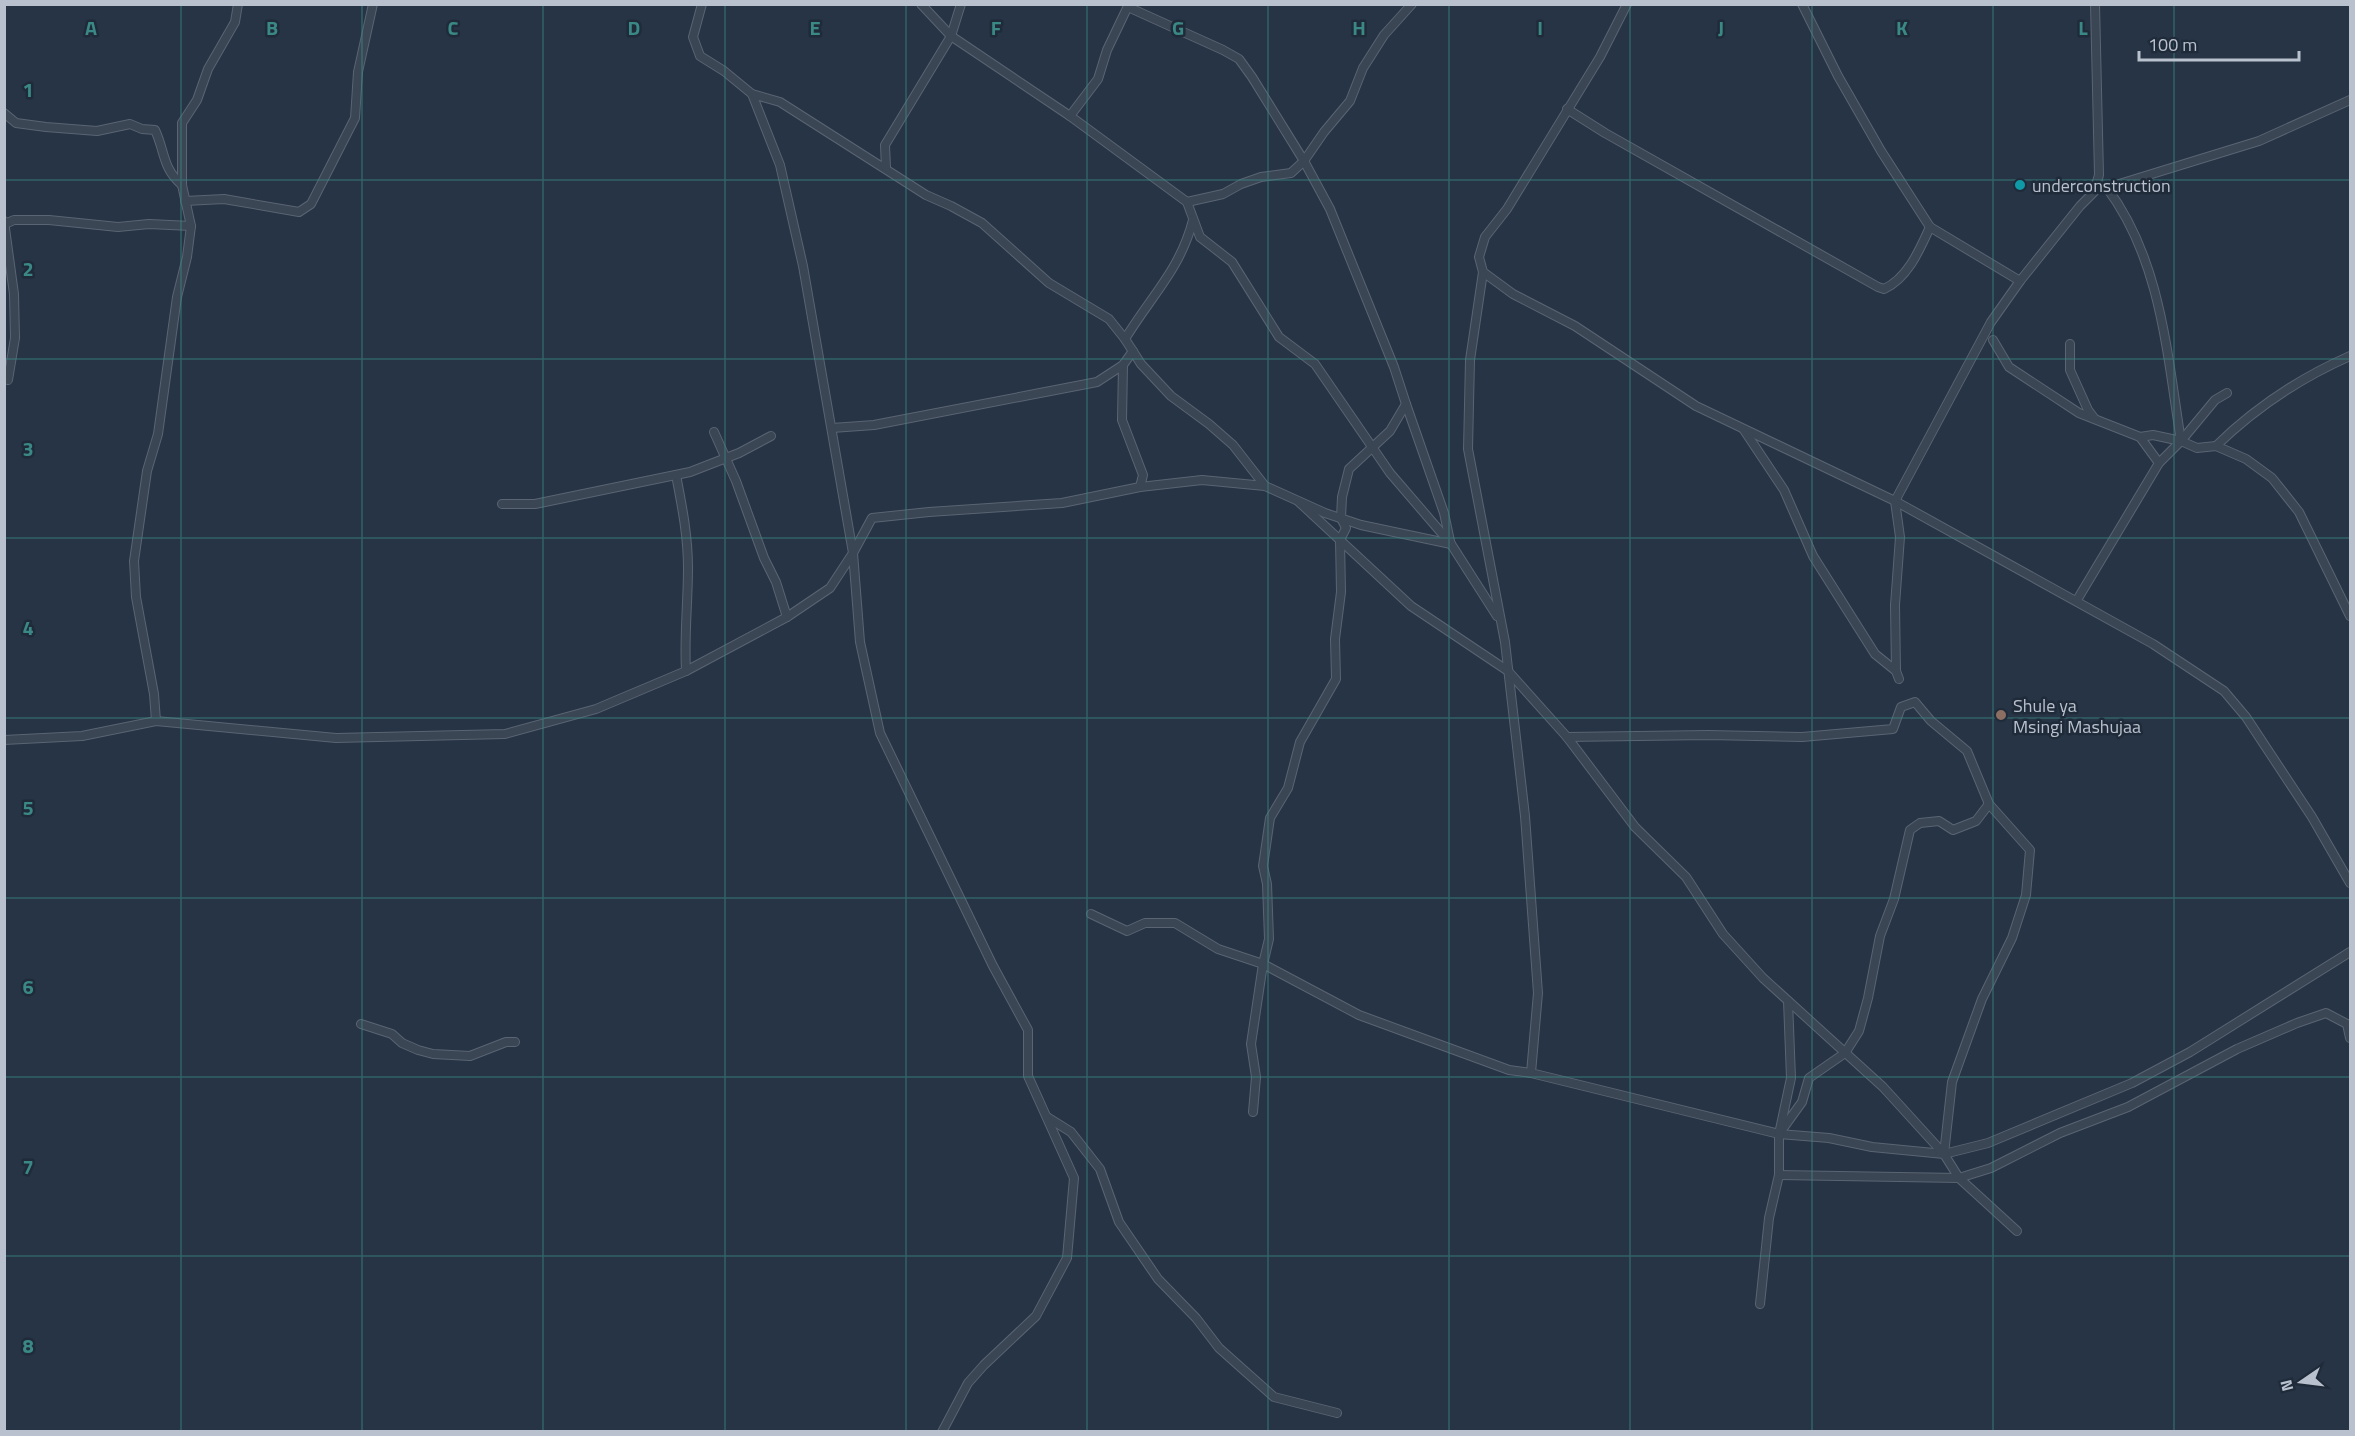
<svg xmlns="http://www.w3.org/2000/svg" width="2355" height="1436" viewBox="0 0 2355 1436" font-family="'Titillium Web',sans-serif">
  <rect width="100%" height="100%" fill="#263445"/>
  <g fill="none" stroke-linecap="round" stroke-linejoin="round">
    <g stroke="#5a6472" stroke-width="10">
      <g id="minor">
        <polyline points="921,4 951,36 1070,116 1187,202 1200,237 1232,262 1279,337 1315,364 1390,473 1451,544 1497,616"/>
        <polyline points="1627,4 1600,57 1507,209 1485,237 1479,257 1483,272 1513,294 1575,326 1696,406 1895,501 2153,644 2224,691 2246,717 2312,817 2350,883"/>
        <polyline points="1802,4 1838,76 1881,151 1930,227 2020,281"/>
        <polyline points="1128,7 1223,50 1239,59 1252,77 1304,161 1330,209 1394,367 1406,404 1390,431 1349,469 1342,497 1341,518 1346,528 1340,540 1341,592 1335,639 1336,679 1300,742 1288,788 1270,818 1263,866 1267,884 1269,939 1263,964 1251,1044 1256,1077 1253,1112"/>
        <polyline points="752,94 780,102 926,195 951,206 982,223 1049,283 1109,319 1125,339 1141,364 1171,396 1209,424 1233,445 1265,486"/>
        <path d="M1567,109L1605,133L1878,287L1884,289C1908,278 1920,249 1930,227"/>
        <path d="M4,113L16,123L46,127L97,131L130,124L142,129L155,130C165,151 162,168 182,185"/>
        <polyline points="1070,116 1098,79 1107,50 1129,4"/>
        <polyline points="886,168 885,145 951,36 961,4"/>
        <path d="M2107,188C2161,260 2167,354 2181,441L2197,448L2216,446L2246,459L2272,478L2299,512L2350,616"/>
        <polyline points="2103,189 2259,141 2350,100"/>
        <polyline points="185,201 224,199 299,212 311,204 355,118 358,72 373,4"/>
        <polyline points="1187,202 1223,194 1241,184 1261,177 1291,173 1304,161 1324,132 1350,101 1363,68 1384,35 1412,4"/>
        <polyline points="4,221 14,294 15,338 8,380"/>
        <polyline points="5,224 14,220 49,220 118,227 149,224 191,226"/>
        <polyline points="1483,272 1470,360 1468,449 1505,642 1525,816 1538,993 1531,1073 1779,1134 1829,1138 1872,1147 1944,1154 1988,1143 2132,1083 2190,1052 2350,952"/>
        <path d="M1125,339C1151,296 1180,270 1193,220"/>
        <polyline points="1993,340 2009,367 2079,413 2140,437 2159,463"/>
        <polyline points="2070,344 2070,370 2088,410 2094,418"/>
        <polyline points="1123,365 1122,420 1143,475 1140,487"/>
        <polyline points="1406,404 1444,513 1450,541"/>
        <polyline points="832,428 874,425 1097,382 1123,365 1133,351"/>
        <polyline points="1744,430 1784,490 1813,556 1875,654 1896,671"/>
        <polyline points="714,432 736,481 764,558 776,582 787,617"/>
        <polyline points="2140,437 2153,435 2181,441"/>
        <path d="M2216,446C2255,408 2300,378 2350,356"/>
        <path d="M676,475C682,506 688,536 688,568C688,602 684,636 686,671"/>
        <polyline points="1299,502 1411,606 1508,671 1567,737 1635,827 1686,877 1723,934 1763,978 1883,1087 1944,1154 1959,1178 2017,1231"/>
        <polyline points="502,504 535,504 690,472 739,453 771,436"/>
        <polyline points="2077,600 2159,463 2181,441 2215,400 2227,393"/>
        <polyline points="1899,679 1896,671 1895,605 1900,537 1895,501 1991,322 2020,281 2080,206 2094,192 2099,175 2095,4"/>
        <polyline points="156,721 154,694 136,597 134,561 147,471 158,434 177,297 187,257 191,226 182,185 182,123 197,100 208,69 235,22 238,4"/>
        <polyline points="1567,737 1708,735 1802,737 1893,729 1901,707 1915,702 1931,721 1967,751 1989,804 2030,850 2026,895 2012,938 1982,999 1952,1082 1944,1154"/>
        <polyline points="4,740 82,736 156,721 336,738 505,734 596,709 686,671 787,617 830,588 853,553 803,266 780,165 752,94 724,71 700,56 693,37 702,4"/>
        <polyline points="1091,914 1127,931 1145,923 1175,923 1218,949 1263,964 1359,1015 1509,1070 1531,1073"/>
        <polyline points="361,1024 392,1034 402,1043 418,1050 433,1054 470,1056 506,1042 515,1042"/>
        <polyline points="1047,1117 1071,1132 1100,1169 1119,1222 1158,1279 1196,1318 1219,1348 1274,1397 1337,1413"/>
        <polyline points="1779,1134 1802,1102 1809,1078 1845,1053 1859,1031 1868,998 1880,936 1894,899 1910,830 1920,823 1939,821 1953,830 1976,821 1989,804"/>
        <polyline points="1779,1175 1959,1178 1991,1168 2060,1133 2128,1107 2237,1049 2297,1023 2326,1013 2347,1024 2350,1038"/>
        <polyline points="1760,1304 1769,1218 1779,1175 1779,1134 1791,1078 1788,1001"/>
        <polyline points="942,1432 968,1383 984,1365 1036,1316 1067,1258 1074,1178 1028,1076 1028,1030 993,966 880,733 860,642 853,553 872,518 929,512 1062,503 1140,487 1202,480 1265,486 1325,513 1361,525 1451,544"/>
      </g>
    </g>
    <use href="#minor" stroke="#3b4654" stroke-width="8"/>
  </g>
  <path fill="none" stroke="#3a8986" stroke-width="1.5" stroke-opacity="0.55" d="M181,4V1432M362,4V1432M543,4V1432M725,4V1432M906,4V1432M1087,4V1432M1268,4V1432M1449,4V1432M1630,4V1432M1812,4V1432M1993,4V1432M2174,4V1432M4,180H2350M4,359H2350M4,538H2350M4,718H2350M4,898H2350M4,1077H2350M4,1256H2350"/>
  <circle fill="#0f9aa8" stroke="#202b3a" stroke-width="2" cx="2020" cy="185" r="6"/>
  <circle fill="#8d6e63" stroke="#202b3a" stroke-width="2" cx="2001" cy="715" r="6"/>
  <g text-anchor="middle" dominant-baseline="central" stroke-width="5" stroke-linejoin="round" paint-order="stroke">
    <g font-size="18" fill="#b9c1ce" stroke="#202b3a" text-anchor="start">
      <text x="2032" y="185">underconstruction</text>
      <text x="2013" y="705">Shule ya<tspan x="2013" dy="21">Msingi Mashujaa</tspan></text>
    </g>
  </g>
  <g font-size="20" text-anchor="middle" font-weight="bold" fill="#3a8986" stroke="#202b3a" stroke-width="5" stroke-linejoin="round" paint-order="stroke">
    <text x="91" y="35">A</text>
    <text x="272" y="35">B</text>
    <text x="453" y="35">C</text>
    <text x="634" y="35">D</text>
    <text x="815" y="35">E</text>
    <text x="996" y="35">F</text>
    <text x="1178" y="35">G</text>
    <text x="1359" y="35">H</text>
    <text x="1540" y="35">I</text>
    <text x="1721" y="35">J</text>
    <text x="1902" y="35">K</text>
    <text x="2083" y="35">L</text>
    <text x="28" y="97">1</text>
    <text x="28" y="276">2</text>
    <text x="28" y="456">3</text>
    <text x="28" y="635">4</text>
    <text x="28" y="815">5</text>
    <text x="28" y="994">6</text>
    <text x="28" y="1174">7</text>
    <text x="28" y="1353">8</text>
  </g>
  <rect width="2355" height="1436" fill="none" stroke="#b9c1ce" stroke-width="12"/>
  <g transform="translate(2301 1382) rotate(256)" stroke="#202b3a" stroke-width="4.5" paint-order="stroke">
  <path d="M0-4.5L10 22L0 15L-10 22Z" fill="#b9c1ce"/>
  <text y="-9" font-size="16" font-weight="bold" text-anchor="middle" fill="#b9c1ce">N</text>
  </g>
  <path d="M2139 51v9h160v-9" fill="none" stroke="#b9c1ce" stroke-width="3"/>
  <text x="2148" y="51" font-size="18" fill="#b9c1ce" stroke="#202b3a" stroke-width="4.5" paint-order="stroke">100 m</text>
</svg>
